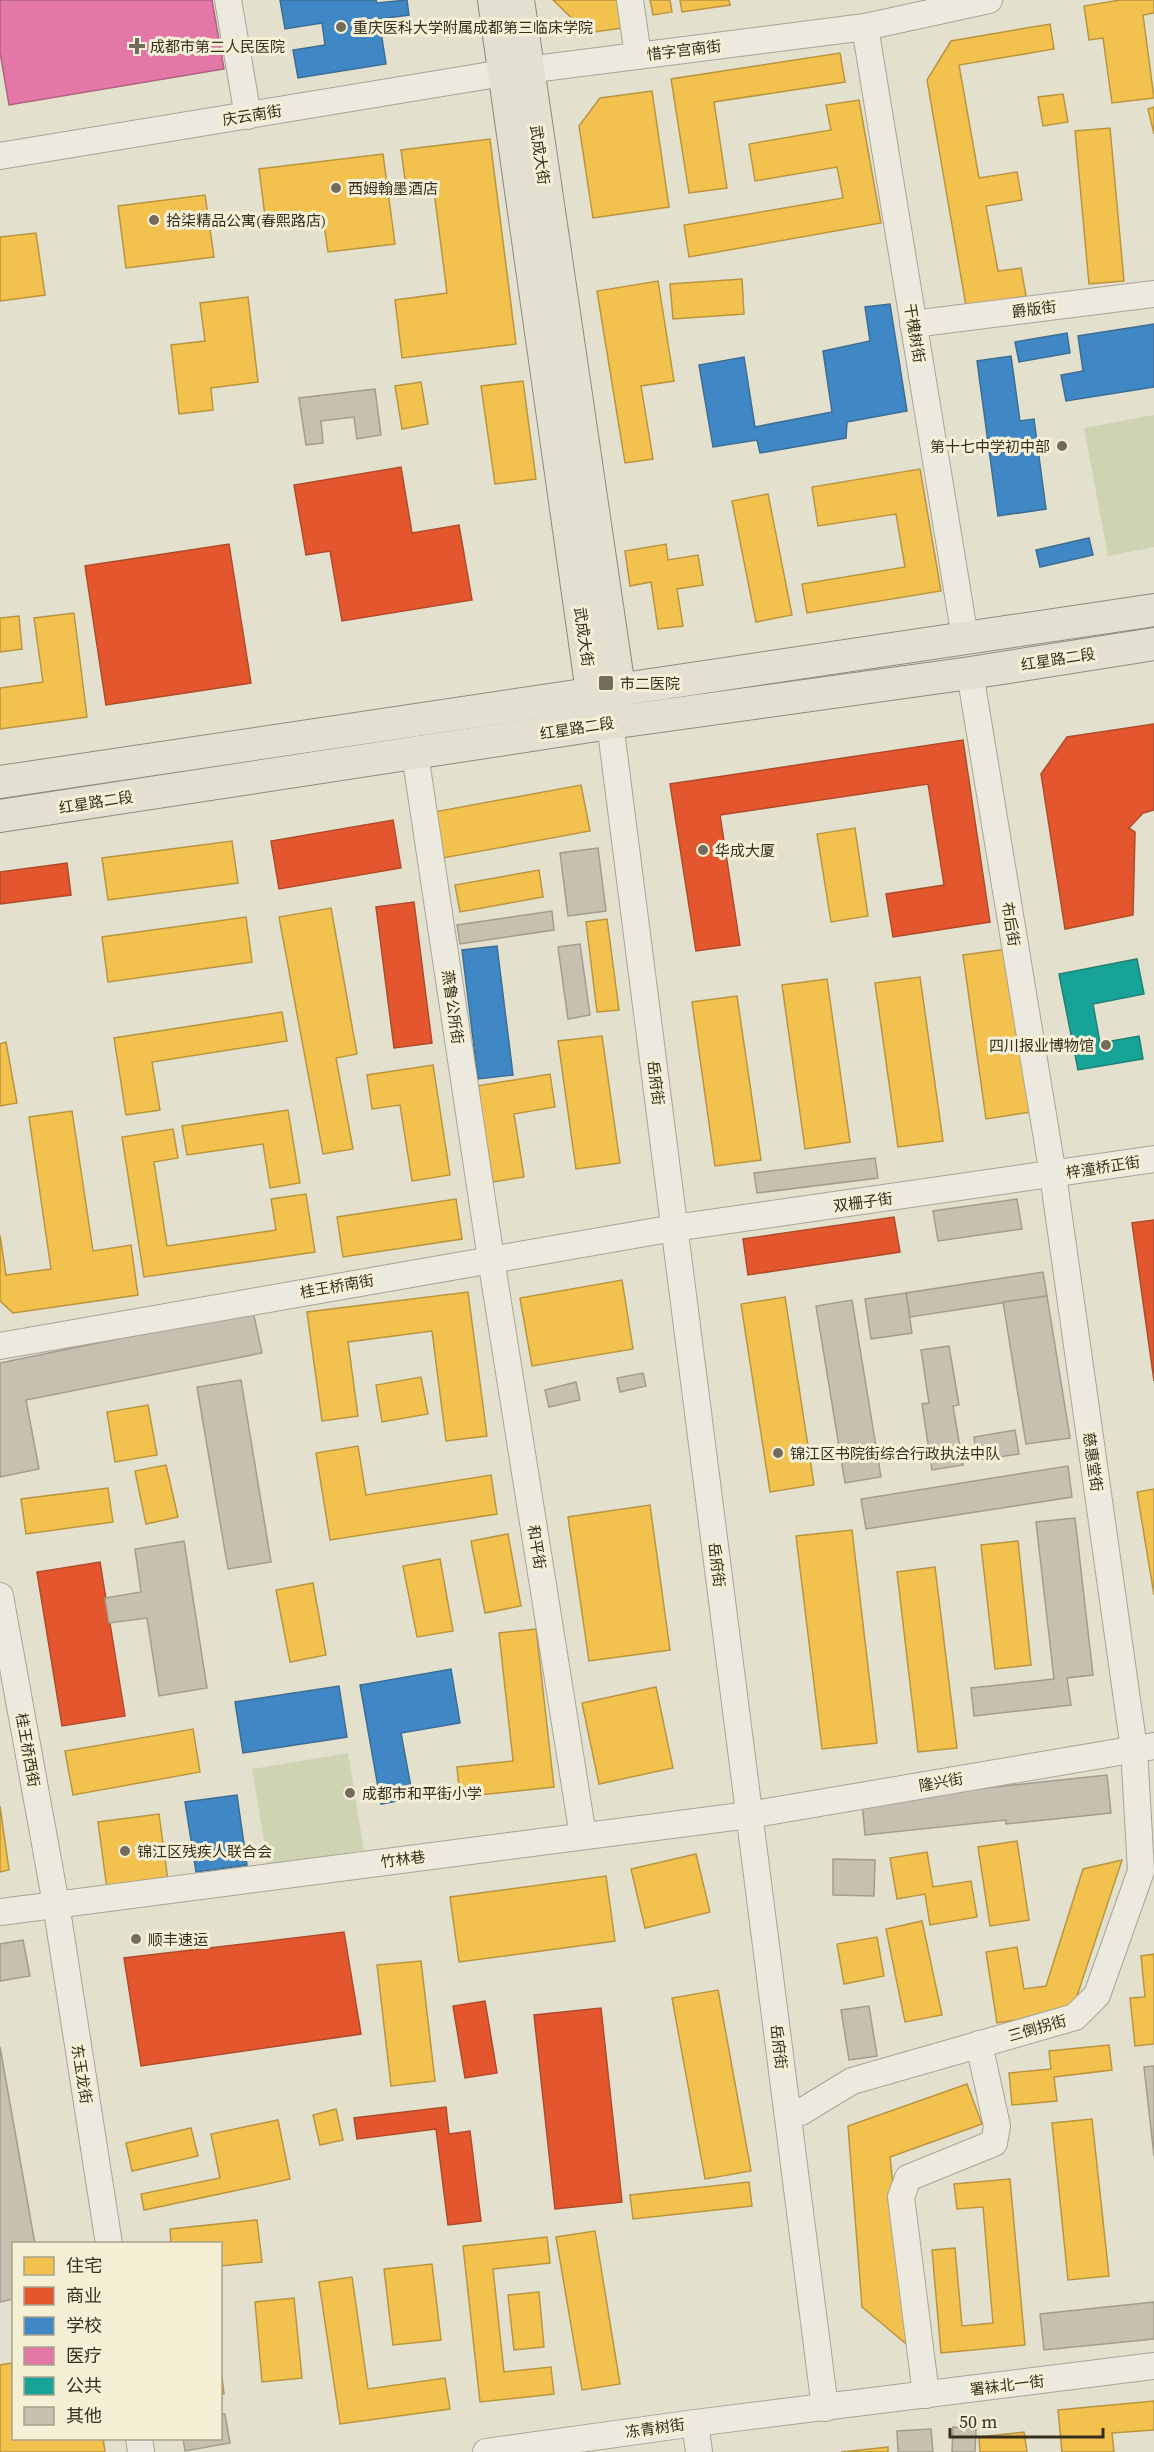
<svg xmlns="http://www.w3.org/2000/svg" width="1154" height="2452" viewBox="0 0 1154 2452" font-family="'Source Serif 4','Noto Sans SC',serif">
  <rect width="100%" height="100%" fill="#e3e0ce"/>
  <g fill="#ced3b1">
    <polygon points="1154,415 1154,547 1108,556 1084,428"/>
    <polygon points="348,1753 364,1850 268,1865 252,1769"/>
  </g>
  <g fill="#f2c14e" stroke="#ba9540" stroke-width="1.5">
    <polygon points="553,0 625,0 629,27 587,33"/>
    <polygon points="650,0 670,0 672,12 653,15"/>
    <polygon points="680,0 729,0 730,5 682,12"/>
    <polygon points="1154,0 1154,13 1143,15 1154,98 1112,103 1103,38 1089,40 1084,6 1120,0"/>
    <polygon points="1050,24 1054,49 959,65 979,178 1017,172 1022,200 986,206 998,271 1021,268 1026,296 966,306 927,80 951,41"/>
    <polygon points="840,53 845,82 714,102 727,188 689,193 671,79"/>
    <polygon points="652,91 669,207 593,218 579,126 600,98"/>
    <polygon points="1063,94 1068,122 1043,126 1038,97"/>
    <polygon points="859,100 881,223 689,257 684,225 843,198 837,167 755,181 749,144 831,130 826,105"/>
    <polygon points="1154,107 1154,134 1148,109"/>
    <polygon points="1110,128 1124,281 1089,284 1075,131"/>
    <polygon points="490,139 516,344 402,358 395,300 447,293 434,191 407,194 401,150"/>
    <polygon points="383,154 395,244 328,252 323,217 266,224 259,169"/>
    <polygon points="205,195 214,257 126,268 118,206"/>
    <polygon points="36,233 45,295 0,301 0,237"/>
    <polygon points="742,279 744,314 673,319 670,284"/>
    <polygon points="658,281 674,381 641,386 653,459 625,463 597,291"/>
    <polygon points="248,297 258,382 211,388 213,410 179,414 171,345 205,341 200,303"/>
    <polygon points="523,381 536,479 495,484 481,386"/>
    <polygon points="421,382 428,424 402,429 395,386"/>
    <polygon points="920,469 941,591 807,613 802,584 905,567 896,514 818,526 812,487"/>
    <polygon points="768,494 792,615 756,622 732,501"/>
    <polygon points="666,544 668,560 698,555 703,585 677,589 683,626 658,629 651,582 630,586 625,551"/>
    <polygon points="74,613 87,717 0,729 0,688 43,682 34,618"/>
    <polygon points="19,616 22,649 0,652 0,618"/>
    <polygon points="581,785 590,831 443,858 434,812"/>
    <polygon points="855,828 868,916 831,922 817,834"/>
    <polygon points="232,841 238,883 108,900 102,858"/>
    <polygon points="539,870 543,897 460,912 455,885"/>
    <polygon points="331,908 357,1054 336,1058 353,1149 323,1154 279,917"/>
    <polygon points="246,917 252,962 108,982 102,937"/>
    <polygon points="607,919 619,1010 597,1012 586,922"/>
    <polygon points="1008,949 1031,1112 986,1119 963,955"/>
    <polygon points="920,977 943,1141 898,1147 875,983"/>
    <polygon points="827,979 850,1142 805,1149 782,985"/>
    <polygon points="737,996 761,1160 715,1166 692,1002"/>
    <polygon points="282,1012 287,1041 152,1062 160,1110 126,1115 114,1038"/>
    <polygon points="602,1036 620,1163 576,1169 558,1041"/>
    <polygon points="6,1042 17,1103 0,1106 0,1044"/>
    <polygon points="433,1065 450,1175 412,1181 400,1105 372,1109 367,1075"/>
    <polygon points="550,1074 555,1107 514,1114 524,1177 493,1182 477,1086"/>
    <polygon points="288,1110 300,1183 270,1188 263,1144 187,1155 182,1126"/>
    <polygon points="72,1111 93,1251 131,1245 138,1295 13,1313 0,1301 0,1235 6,1275 51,1269 29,1117"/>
    <polygon points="173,1129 178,1158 154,1162 167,1246 276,1230 271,1199 306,1194 315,1252 144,1277 122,1137"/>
    <polygon points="456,1199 462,1239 343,1257 337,1217"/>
    <polygon points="622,1280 633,1349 532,1366 520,1298"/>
    <polygon points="468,1292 487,1436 446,1441 432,1331 348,1342 358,1416 322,1421 307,1312"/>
    <polygon points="785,1297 814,1485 770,1492 741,1304"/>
    <polygon points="421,1377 428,1414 382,1422 376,1385"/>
    <polygon points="148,1405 157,1455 115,1462 107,1412"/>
    <polygon points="358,1446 366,1495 491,1475 497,1514 330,1540 316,1453"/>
    <polygon points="166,1465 178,1517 146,1524 135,1471"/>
    <polygon points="108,1488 113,1522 26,1534 21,1499"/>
    <polygon points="1154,1489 1154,1595 1137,1492"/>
    <polygon points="650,1505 670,1650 589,1661 568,1517"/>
    <polygon points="852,1530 877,1743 822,1749 796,1536"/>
    <polygon points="508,1534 521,1606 485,1613 471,1541"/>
    <polygon points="1018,1541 1031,1665 995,1669 981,1545"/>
    <polygon points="440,1559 453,1631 417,1637 403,1566"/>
    <polygon points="935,1567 957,1748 918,1752 897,1572"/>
    <polygon points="313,1583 326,1655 290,1662 276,1590"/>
    <polygon points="536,1629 554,1787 460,1797 457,1767 513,1761 499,1633"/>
    <polygon points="656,1687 673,1768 599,1784 582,1703"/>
    <polygon points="193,1729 200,1772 73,1795 65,1751"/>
    <polygon points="0,1806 9,1870 0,1872"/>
    <polygon points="159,1814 168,1881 107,1889 98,1822"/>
    <polygon points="1017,1841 1029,1920 990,1926 978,1847"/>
    <polygon points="927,1852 933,1887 971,1881 977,1917 930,1925 925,1894 897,1899 890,1858"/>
    <polygon points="696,1854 710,1912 645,1928 631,1869"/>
    <polygon points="1122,1860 1072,2011 997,2023 986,1952 1017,1947 1024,1989 1046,1986 1083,1869"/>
    <polygon points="606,1876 615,1941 459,1962 450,1897"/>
    <polygon points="922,1921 942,2015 905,2022 886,1929"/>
    <polygon points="877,1937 884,1976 844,1984 837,1944"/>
    <polygon points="1154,1954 1154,2044 1135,2046 1130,1998 1145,1997 1141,1956"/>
    <polygon points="421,1961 435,2081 391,2086 377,1965"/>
    <polygon points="718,1990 751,2171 705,2179 672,1998"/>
    <polygon points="1109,2045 1112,2070 1054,2077 1057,2101 1012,2105 1009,2073 1051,2069 1049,2051"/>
    <polygon points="967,2084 982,2124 890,2157 911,2348 862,2307 848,2126"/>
    <polygon points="336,2109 343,2140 320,2145 313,2115"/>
    <polygon points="1092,2119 1109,2276 1068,2280 1052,2123"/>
    <polygon points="278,2120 290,2179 144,2210 141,2194 220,2178 211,2134"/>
    <polygon points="191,2128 198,2156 132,2171 126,2143"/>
    <polygon points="1010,2179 1025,2345 941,2353 932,2250 955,2248 962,2326 993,2323 983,2207 957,2209 954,2184"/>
    <polygon points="749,2182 752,2206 633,2219 630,2195"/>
    <polygon points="257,2220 262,2262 220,2266 220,2244 171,2244 170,2229"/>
    <polygon points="595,2231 620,2384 582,2390 556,2237"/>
    <polygon points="547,2237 550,2263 493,2269 504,2372 551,2367 554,2394 480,2402 463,2246"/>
    <polygon points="432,2264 441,2340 393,2345 384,2269"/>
    <polygon points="352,2277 368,2389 445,2378 450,2409 340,2424 319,2282"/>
    <polygon points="539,2292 544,2347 514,2350 508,2295"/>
    <polygon points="294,2298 302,2378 262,2382 255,2302"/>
    <polygon points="220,2360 224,2394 220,2395"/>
    <polygon points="12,2363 14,2438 103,2438 105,2452 0,2452 0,2365"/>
    <polygon points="1154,2401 1154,2430 1112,2433 1114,2452 1062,2452 1058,2410"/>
    <polygon points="1024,2432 1027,2452 980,2452 979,2437"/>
    <polygon points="888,2447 888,2452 841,2452"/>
  </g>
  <g fill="#e4572e" stroke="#b04b2a" stroke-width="1.5">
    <polygon points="401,467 412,533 459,525 472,600 342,621 330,551 306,555 294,485"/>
    <polygon points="229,544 251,683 106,705 85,566"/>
    <polygon points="1154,724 1154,810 1143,813 1129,828 1135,832 1133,915 1065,929 1041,774 1067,737"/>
    <polygon points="963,740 990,922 893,937 886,894 944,885 928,784 720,815 740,945 696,951 670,784"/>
    <polygon points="393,820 401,868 279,889 271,841"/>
    <polygon points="67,863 71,895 0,904 0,872"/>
    <polygon points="414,902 432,1043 394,1048 376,907"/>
    <polygon points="894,1217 900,1252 748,1275 743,1239"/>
    <polygon points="1154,1220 1154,1381 1132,1223"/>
    <polygon points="100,1562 125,1716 62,1726 37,1572"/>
    <polygon points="344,1932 361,2034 141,2066 124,1958"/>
    <polygon points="485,2001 497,2073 465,2078 453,2006"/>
    <polygon points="601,2008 622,2202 555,2209 534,2015"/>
    <polygon points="446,2107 449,2134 470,2131 481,2221 448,2225 436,2129 357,2139 354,2118"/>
  </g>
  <g fill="#3f88c5" stroke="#3d6d93" stroke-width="1.5">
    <polygon points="280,0 376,0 377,3 407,0 409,15 379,19 386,64 298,78 293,50 325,45 322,23 285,29"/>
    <polygon points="890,304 907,411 847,422 846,438 760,453 757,440 713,447 699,365 744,357 755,427 832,412 823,351 870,341 865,307"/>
    <polygon points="1154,324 1154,387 1066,401 1061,375 1083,371 1078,336"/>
    <polygon points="1067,333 1070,353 1019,362 1015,342"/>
    <polygon points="1011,356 1020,421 1034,419 1046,509 998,516 977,361"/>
    <polygon points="1089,538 1093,555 1040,567 1036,550"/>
    <polygon points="497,946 513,1075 478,1079 462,950"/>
    <polygon points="451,1669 460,1723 401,1733 413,1798 381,1804 360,1685"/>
    <polygon points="339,1686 347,1737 243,1753 235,1702"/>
    <polygon points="237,1795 247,1865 196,1872 185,1802"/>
  </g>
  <polygon fill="#e377a8" stroke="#af617f" stroke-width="1.5" points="0,0 212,0 224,69 9,105 0,52"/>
  <polygon fill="#17a398" stroke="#218074" stroke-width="1.5" points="1137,959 1144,994 1093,1004 1100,1043 1139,1036 1143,1059 1078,1070 1059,974"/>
  <g fill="#c7bfaf" stroke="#a39c8d" stroke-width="1.5">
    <polygon points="375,389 381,435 357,439 354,417 321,421 323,443 306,445 299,398"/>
    <polygon points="598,848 606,911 568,916 560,853"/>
    <polygon points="552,911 554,930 460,944 457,925"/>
    <polygon points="580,944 590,1015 568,1019 558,947"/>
    <polygon points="875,1158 878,1178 757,1193 754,1173"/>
    <polygon points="1017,1199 1022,1229 938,1241 933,1211"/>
    <polygon points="1043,1272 1047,1296 910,1317 906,1293"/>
    <polygon points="906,1293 912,1333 871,1339 865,1299"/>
    <polygon points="1047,1296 1070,1438 1026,1444 1003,1302"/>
    <polygon points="852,1300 881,1477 845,1483 816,1306"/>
    <polygon points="253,1311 262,1353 26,1400 39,1469 0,1477 0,1363"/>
    <polygon points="949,1346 959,1405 953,1406 963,1465 932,1470 922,1404 929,1403 921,1350"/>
    <polygon points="643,1373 646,1386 620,1392 617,1378"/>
    <polygon points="241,1380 271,1562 228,1569 197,1387"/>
    <polygon points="576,1382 580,1400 549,1407 545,1390"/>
    <polygon points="1015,1430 1019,1454 977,1460 974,1437"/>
    <polygon points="1068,1466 1072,1497 866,1529 861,1499"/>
    <polygon points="1075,1518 1093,1675 1067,1678 1071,1705 974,1716 971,1688 1054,1679 1036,1522"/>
    <polygon points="184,1541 207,1688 159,1696 147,1618 109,1623 105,1598 141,1592 135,1549"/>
    <polygon points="1107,1775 1111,1813 1006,1824 1006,1820 865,1835 862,1801"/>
    <polygon points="833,1859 875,1860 874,1896 833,1895"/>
    <polygon points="23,1940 30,1976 0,1981 0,1944"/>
    <polygon points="869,2006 877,2056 849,2060 841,2010"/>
    <polygon points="0,2047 35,2244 14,2244 14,2299 0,2302"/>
    <polygon points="1154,2066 1154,2156 1144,2067"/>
    <polygon points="1154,2302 1154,2339 1044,2350 1040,2314"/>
    <polygon points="220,2414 225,2414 230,2443 185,2451 183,2438 220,2438"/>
    <polygon points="953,2427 976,2429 975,2452 952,2452"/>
    <polygon points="931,2429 933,2452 898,2452 897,2431"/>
  </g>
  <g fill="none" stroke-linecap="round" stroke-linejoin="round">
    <g stroke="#a8a497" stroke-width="28">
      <g id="minor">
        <polyline points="228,0 248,116"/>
        <polyline points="630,0 638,56"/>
        <polyline points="865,27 965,638"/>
        <polyline points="0,156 503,73 865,27 989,0"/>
        <polyline points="913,324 1154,294"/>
        <polyline points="610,723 825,2408"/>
        <polyline points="415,754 491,1259 583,1836"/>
        <polyline points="0,1346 674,1228 1154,1159"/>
        <polyline points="0,1596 56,1904 109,2244"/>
        <polyline points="0,1912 749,1815 1154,1746"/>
        <polyline points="801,2112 852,2081 1075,2017 1097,1995 1141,1871 1134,1749 1053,1175 970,673"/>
        <polyline points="926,2395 901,2197 908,2178 994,2143 997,2126 979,2044"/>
        <polyline points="695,2423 699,2452"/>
        <polyline points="139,2438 141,2452"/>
        <polyline points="486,2452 695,2423 1154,2366"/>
      </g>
    </g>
    <g stroke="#8e8a7e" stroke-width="34">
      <g id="major">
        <polyline points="494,0 592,692 602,709"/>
        <polyline points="518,0 619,688 614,707"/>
        <polyline points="0,782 1154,610"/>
        <polyline points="0,816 610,723 970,673 1154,644"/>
      </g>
    </g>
    <use href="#minor" stroke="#ece9df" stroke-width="26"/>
    <use href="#major" stroke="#e3e0d1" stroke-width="32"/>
  </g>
  <g fill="#736c5c" stroke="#f4efd5" stroke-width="2">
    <circle cx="341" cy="27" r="6"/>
    <path d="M134 37h6v6h6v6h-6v6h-6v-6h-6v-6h6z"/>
    <circle cx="336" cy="188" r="6"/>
    <circle cx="154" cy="220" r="6"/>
    <circle cx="1062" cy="446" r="6"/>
    <rect x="598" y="675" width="16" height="16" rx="3"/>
    <circle cx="703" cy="850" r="6"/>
    <circle cx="1106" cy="1045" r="6"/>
    <circle cx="778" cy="1453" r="6"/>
    <circle cx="350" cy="1793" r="6"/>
    <circle cx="125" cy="1851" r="6"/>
    <circle cx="136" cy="1939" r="6"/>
  </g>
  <g text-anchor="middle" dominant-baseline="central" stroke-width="6" stroke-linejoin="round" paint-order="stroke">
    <g font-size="15" fill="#372e1f" stroke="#f4efd5" text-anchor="start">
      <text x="353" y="27">重庆医科大学附属成都第三临床学院</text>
      <text x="150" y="46">成都市第二人民医院</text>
      <text x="348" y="188">西姆翰墨酒店</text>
      <text x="166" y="220">拾柒精品公寓(春熙路店)</text>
      <text x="1050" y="446" text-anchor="end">第十七中学初中部</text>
      <text x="620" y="683">市二医院</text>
      <text x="715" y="850">华成大厦</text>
      <text x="1094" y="1045" text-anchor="end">四川报业博物馆</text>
      <text x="790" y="1453">锦江区书院街综合行政执法中队</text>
      <text x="362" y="1793">成都市和平街小学</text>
      <text x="137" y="1851">锦江区残疾人联合会</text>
      <text x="148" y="1939">顺丰速运</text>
    </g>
    <g font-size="15" fill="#372e1f" stroke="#f4efd5">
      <text transform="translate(684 50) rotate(-7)">惜字宫南街</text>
      <text transform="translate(252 115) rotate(-9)">庆云南街</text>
      <text transform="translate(540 155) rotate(82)">武成大街</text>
      <text transform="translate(1034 309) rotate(-7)">爵版街</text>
      <text transform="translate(915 333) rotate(81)">干槐树街</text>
      <text transform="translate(584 637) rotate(82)">武成大街</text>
      <text transform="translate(1058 659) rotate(-9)">红星路二段</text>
      <text transform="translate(577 728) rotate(-9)">红星路二段</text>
      <text transform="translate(96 802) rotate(-9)">红星路二段</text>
      <text transform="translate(1011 924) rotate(81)">布后街</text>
      <text transform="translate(453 1007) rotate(82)">燕鲁公所街</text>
      <text transform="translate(656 1083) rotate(83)">岳府街</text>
      <text transform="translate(1103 1167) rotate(-9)">梓潼桥正街</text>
      <text transform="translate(863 1202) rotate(-8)">双栅子街</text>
      <text transform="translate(337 1286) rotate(-10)">桂王桥南街</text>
      <text transform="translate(1093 1462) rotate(82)">慈惠堂街</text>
      <text transform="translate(537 1547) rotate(81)">和平街</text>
      <text transform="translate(717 1565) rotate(83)">岳府街</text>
      <text transform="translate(28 1750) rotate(80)">桂王桥西街</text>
      <text transform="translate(941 1782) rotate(-10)">隆兴街</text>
      <text transform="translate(403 1859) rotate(-7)">竹林巷</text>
      <text transform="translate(1037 2028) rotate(-16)">三倒拐街</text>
      <text transform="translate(779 2047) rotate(83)">岳府街</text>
      <text transform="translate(82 2074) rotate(81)">东玉龙街</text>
      <text transform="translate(1007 2385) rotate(-7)">署袜北一街</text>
      <text transform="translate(655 2428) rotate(-8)">冻青树街</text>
    </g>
  </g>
  <rect x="12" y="2242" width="210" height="198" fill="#f4efd5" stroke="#a8a28c" stroke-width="1.5"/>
  <rect x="24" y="2257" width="30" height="18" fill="#f2c14e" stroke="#a8a28c" stroke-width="1.5"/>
  <text x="66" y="2272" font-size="18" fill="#372e1f">住宅</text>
  <rect x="24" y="2287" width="30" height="18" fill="#e4572e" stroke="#a8a28c" stroke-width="1.5"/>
  <text x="66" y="2302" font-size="18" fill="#372e1f">商业</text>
  <rect x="24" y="2317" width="30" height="18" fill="#3f88c5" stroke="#a8a28c" stroke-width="1.5"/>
  <text x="66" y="2332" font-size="18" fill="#372e1f">学校</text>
  <rect x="24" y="2347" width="30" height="18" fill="#e377a8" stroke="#a8a28c" stroke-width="1.5"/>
  <text x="66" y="2362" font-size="18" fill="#372e1f">医疗</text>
  <rect x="24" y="2377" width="30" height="18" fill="#17a398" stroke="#a8a28c" stroke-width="1.5"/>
  <text x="66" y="2392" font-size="18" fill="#372e1f">公共</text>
  <rect x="24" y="2407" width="30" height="18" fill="#c7bfaf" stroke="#a8a28c" stroke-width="1.5"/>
  <text x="66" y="2422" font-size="18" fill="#372e1f">其他</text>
  <path d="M950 2428v9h153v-9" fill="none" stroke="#372e1f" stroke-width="3"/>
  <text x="959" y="2428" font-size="18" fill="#372e1f" stroke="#f4efd5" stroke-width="4.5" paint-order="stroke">50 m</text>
</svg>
